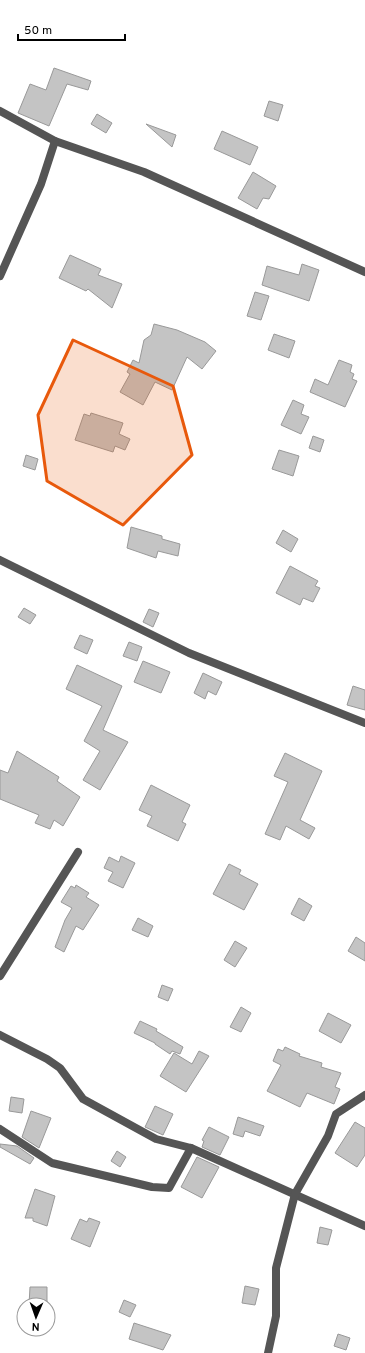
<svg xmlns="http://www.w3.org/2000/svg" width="365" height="1353" viewBox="0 0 365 1353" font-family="Overpass,sans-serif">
  <rect width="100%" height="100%" fill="#fff"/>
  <g fill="#c4c4c4" stroke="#999">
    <polygon points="54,68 91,81 88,90 67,84 49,126 18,113 30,84 46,90"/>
    <polygon points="269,101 283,105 278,121 264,116"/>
    <polygon points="97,114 112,123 106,133 91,124"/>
    <polygon points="146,124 176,135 172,147"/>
    <polygon points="222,131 258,147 250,165 214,149"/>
    <polygon points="253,172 276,186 269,199 263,198 257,209 238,198"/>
    <polygon points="70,255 101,269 98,275 122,284 112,308 88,289 86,291 59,278"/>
    <polygon points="302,264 319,270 309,301 262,285 267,266 299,275"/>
    <polygon points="255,292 269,296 261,320 247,316"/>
    <polygon points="154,324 177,330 205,342 216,351 202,369 187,357 172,390 155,382 143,405 120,392 130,374 127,372 133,360 139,363 144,340 151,335"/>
    <polygon points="274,334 295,341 289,358 268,350"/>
    <polygon points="339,360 352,365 350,372 354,374 352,379 357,381 345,407 310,392 315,379 328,385"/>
    <polygon points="293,400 304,405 301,414 309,417 301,434 281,425"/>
    <polygon points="91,413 123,423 119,434 130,439 125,450 115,446 113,452 75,440 84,414 90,416"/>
    <polygon points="313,436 324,440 320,452 309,448"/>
    <polygon points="279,450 299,456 293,476 272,469"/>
    <polygon points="26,455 38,459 35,470 23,466"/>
    <polygon points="131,527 162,536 162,539 180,544 178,556 158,551 156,558 127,548"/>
    <polygon points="283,530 298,539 291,552 276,543"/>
    <polygon points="290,566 318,581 315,586 320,588 313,602 303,598 300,605 276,593"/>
    <polygon points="24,608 36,615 30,624 18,617"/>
    <polygon points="149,609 159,613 153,627 143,622"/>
    <polygon points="80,635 93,640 87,654 74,648"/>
    <polygon points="129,642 142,647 137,661 123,656"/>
    <polygon points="143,661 170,672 161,693 134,682"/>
    <polygon points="77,665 122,686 103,730 128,742 100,790 83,780 100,751 84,741 102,706 66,689"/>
    <polygon points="203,673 222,682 216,695 208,691 205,699 194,693"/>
    <polygon points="353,686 365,690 365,710 347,705"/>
    <polygon points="17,751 59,777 57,781 80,797 63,826 54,820 50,829 35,823 39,815 0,799 0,770 8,773"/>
    <polygon points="285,753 322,771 300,820 315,828 309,839 286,826 280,840 265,834 288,782 274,776"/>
    <polygon points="151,785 190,805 182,822 186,824 178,841 147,826 152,816 139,810"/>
    <polygon points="121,856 135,863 123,888 108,881 113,872 104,868 109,857 119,862"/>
    <polygon points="229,864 241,870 239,874 258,884 244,910 213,894"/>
    <polygon points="76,885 89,893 86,897 99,905 83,930 76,926 64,952 55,947 65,920 72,908 61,902 71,886 75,888"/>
    <polygon points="299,898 312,906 304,921 291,914"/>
    <polygon points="138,918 153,926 148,937 132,930"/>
    <polygon points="356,937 365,943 365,961 348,951"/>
    <polygon points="235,941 247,948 235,967 224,960"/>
    <polygon points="162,985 173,989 168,1001 158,997"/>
    <polygon points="241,1007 251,1013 241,1032 230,1027"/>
    <polygon points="328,1013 351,1025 341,1043 319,1031"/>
    <polygon points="140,1021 157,1029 156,1031 183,1047 180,1054 172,1051 170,1054 155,1044 155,1043 134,1033"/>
    <polygon points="285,1047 300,1054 299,1056 322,1063 321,1067 341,1073 335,1087 340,1089 334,1104 307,1093 300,1107 267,1091 281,1065 273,1061 278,1049 283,1051"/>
    <polygon points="199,1051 209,1056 186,1092 160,1076 174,1053 192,1064"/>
    <polygon points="11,1097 24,1099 22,1113 9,1111"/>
    <polygon points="155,1106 173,1114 163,1135 145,1127"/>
    <polygon points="31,1111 51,1118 39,1148 22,1137"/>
    <polygon points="238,1117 264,1126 260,1136 245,1131 243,1137 233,1134"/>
    <polygon points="355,1122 365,1128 365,1155 357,1167 335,1153"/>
    <polygon points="209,1127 229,1137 220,1155 202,1147 204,1141 202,1140"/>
    <polygon points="0,1144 17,1146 34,1158 30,1164 0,1147"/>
    <polygon points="117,1151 126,1157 120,1167 111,1161"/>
    <polygon points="197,1157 219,1167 202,1198 181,1187"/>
    <polygon points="35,1189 55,1196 47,1226 33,1221 33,1218 25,1218"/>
    <polygon points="89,1218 100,1222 90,1247 71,1239 80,1219 87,1222"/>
    <polygon points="320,1227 332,1230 328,1245 317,1243"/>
    <polygon points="245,1286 259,1289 255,1305 242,1303"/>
    <polygon points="30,1287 47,1287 47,1305 29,1305"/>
    <polygon points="124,1300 136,1305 130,1317 119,1312"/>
    <polygon points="134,1323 171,1335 163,1350 129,1339"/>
    <polygon points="338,1334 350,1338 346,1350 334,1346"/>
  </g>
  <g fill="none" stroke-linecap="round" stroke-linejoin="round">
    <g stroke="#555" stroke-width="8">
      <polyline points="0,111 55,141 144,172 365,272"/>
      <polyline points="0,276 41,184 55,141"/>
      <polyline points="0,560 189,653 365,723"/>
      <polyline points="0,976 78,852"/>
      <polyline points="0,1035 47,1059 60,1068 83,1099 156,1139 191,1148 365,1226"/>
      <polyline points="0,1129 52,1163 152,1187 169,1188 191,1148"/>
      <polyline points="268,1353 276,1316 276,1268 295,1194 328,1136 336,1114 365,1095"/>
    </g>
  </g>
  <path fill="#e8590c" fill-opacity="0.2" stroke="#e8590c" stroke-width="3" stroke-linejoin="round" d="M73,340L173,386L192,455L123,525L47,481L38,415Z"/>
  <g transform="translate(36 1317) rotate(182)"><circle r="19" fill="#ffffff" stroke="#999999"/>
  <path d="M0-3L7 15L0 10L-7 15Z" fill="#000000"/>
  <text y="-6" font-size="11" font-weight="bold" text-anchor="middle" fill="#000000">N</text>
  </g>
  <path d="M18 34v6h107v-6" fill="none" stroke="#000000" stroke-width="2"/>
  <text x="24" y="34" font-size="12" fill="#000000" stroke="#ffffff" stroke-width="3" paint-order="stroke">50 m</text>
</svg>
